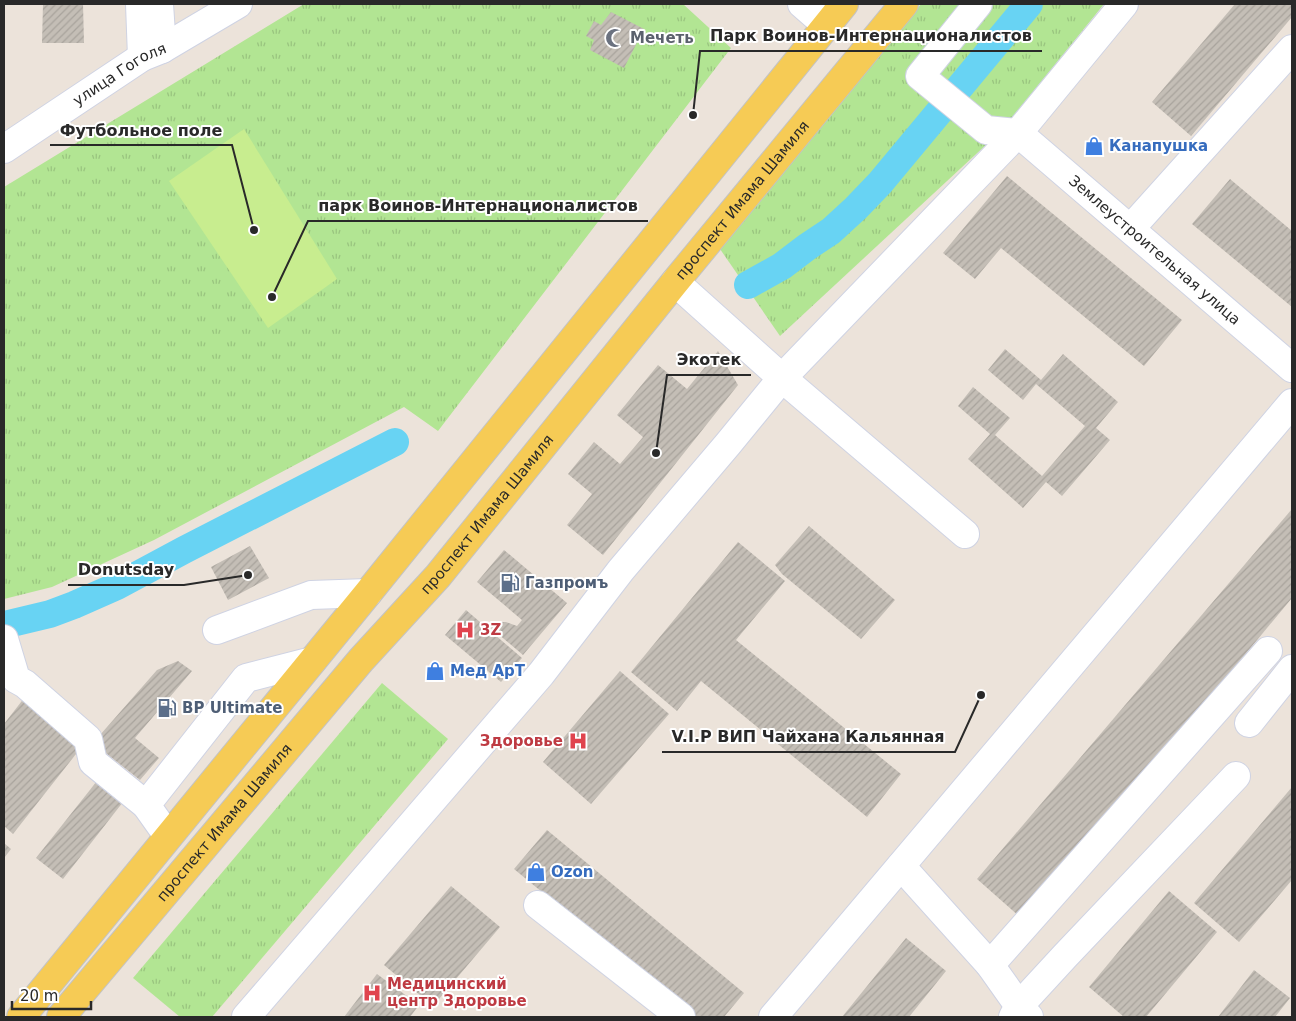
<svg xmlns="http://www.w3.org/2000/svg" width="1296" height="1021" viewBox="0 0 1296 1021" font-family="'DejaVu Sans',sans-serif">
  <defs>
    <pattern id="grass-tufts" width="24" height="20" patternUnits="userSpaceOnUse" patternTransform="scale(1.25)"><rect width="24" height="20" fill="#b2e593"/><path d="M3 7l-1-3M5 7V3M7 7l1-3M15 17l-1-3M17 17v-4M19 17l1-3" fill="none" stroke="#99c47f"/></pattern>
    <pattern id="building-hatch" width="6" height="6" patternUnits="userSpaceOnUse" patternTransform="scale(1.25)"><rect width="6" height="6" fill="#c4beb6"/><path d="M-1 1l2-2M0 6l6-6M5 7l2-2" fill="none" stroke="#a8a39c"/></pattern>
  </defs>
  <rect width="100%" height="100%" fill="#ece3da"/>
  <g fill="url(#grass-tufts)">
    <polygon points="304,4 683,4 731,48 438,431 404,407 154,540 52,587 4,599 4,187"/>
    <polygon points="921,4 1104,4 1002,130 780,336 720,249"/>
    <polygon points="382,683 448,739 212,1017 180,1017 133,978"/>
  </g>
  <polygon fill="#c8ed8f" points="244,129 337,279 268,328 169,181"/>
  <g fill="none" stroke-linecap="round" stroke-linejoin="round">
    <g stroke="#68d3f3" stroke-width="28">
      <polyline points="748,285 782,266 807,247 831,231 856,208 880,183 1029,4"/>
      <polyline points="4,625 50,614 74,605 117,586 184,550 395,442"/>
    </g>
  </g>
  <g fill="url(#building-hatch)">
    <polygon points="43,4 83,4 84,43 42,43"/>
    <polygon points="1235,4 1292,4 1292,17 1191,136 1152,102"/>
    <polygon points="611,12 644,29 624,68 590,50 594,40 586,36 594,21 601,25"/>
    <polygon points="1007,176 1182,320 1144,366 1001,248 975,279 943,253"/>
    <polygon points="1230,179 1292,231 1292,307 1192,224"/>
    <polygon points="1005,349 1041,380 1063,354 1118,402 1096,428 1110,440 1062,496 1046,482 1023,508 968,459 990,434 958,406 973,387 1010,418 995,435 1042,476 1085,426 1036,384 1023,400 988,370"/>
    <polygon points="718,351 738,385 603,555 567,525 592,494 568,474 594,442 620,464 643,437 617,415 658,365 687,389"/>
    <polygon points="1292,509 1292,598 1198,711 1020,917 977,879"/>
    <polygon points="809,526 895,600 861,639 782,574 775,565"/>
    <polygon points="738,542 785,581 736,640 901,774 867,817 701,681 677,711 631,672"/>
    <polygon points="250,546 269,578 228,600 211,567"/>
    <polygon points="504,550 567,603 523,655 491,628 497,622 506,622 517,626 522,620 477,582"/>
    <polygon points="466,610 522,658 501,682 445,635"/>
    <polygon points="178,661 192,671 135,738 159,758 140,780 93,743 157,670"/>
    <polygon points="620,671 669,714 591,804 543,762"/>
    <polygon points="28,693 87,740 13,834 4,826 4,724"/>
    <polygon points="97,781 123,802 63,879 36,858"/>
    <polygon points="1292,787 1292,880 1239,942 1194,903"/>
    <polygon points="547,830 744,993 724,1017 694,1017 514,869"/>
    <polygon points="4,843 11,849 4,858"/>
    <polygon points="451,886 500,927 433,1006 384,965"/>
    <polygon points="1169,891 1217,932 1146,1017 1124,1017 1089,987"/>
    <polygon points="906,938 946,971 909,1017 842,1017"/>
    <polygon points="1254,970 1290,998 1275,1017 1218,1017"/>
    <polygon points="377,974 419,1005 410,1017 344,1017"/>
  </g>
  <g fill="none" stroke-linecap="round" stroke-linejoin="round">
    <g stroke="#cfd3e3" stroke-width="30">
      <g id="minor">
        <polyline points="140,4 142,57"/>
        <polyline points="159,4 162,49"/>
        <polyline points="802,4 826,25"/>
        <path id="s1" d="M978,4L920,76L986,130L1018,133L1292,368"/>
        <path id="s2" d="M4,149L142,57L162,49L238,4"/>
        <polyline points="1131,228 1292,49"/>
        <polyline points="675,282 782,378 965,534"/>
        <polyline points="217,630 311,595 368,593"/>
        <polyline points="4,639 16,679 25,684 88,739 93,762 146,805"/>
        <polyline points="1249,723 1292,669"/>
        <polyline points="168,836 146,805 246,678 312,661"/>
        <polyline points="901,866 990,965 1019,1006 1029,1017"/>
        <polyline points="538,905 681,1017"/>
        <polyline points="990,965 1268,651"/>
        <polyline points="246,1017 541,674 621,570 728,444 782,378 1018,133 1124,4"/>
        <polyline points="773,1017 1292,403"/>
        <polyline points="1013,1017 1019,1006 1065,956 1236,776"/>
      </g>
    </g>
    <g stroke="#c3c3c3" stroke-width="30">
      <g id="major">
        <polyline points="21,1017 368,593 844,4"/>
        <path id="s3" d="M61,1017L361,660L438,576L675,282L904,4"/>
      </g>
    </g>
    <use href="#minor" stroke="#fff" stroke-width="28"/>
    <use href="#major" stroke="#f6cb55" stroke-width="28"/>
  </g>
  <defs>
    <g id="mosque-bare" transform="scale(1.5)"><path d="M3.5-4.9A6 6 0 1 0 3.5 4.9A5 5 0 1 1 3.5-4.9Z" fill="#6b7280" stroke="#fff" stroke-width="2.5" paint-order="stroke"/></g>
    <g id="shop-bare" transform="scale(1.5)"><path d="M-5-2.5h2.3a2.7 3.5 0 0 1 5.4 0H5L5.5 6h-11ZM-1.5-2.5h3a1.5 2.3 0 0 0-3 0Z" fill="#3f7fe0" stroke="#fff" stroke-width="2.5" paint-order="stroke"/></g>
    <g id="fuel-bare" transform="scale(1.5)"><path d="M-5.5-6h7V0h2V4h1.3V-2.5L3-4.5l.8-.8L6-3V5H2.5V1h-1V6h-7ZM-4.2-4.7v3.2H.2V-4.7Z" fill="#5c6f8a" stroke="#fff" stroke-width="2.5" paint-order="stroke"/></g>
    <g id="hospital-bare" transform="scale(1.5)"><path d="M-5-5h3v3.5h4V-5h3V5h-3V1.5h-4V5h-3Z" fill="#e0444e" stroke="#fff" stroke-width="2.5" paint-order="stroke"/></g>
  </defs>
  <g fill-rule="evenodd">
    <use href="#mosque-bare" x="615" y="38"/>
    <use href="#shop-bare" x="1094" y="146"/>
    <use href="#fuel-bare" x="510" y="583"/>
    <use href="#hospital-bare" x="465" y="630"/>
    <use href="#shop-bare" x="435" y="671"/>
    <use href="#fuel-bare" x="167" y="708"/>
    <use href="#hospital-bare" x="578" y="741"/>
    <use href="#shop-bare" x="536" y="872"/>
    <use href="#hospital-bare" x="372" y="993"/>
  </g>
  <g text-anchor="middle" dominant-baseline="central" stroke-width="4" stroke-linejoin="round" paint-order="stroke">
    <g font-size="15" font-weight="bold" fill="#5b616d" stroke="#fff" text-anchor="start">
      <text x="630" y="38">Мечеть</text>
    </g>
    <g font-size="15" fill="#292929" stroke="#fff">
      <text stroke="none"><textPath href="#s2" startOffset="138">улица Гоголя</textPath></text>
      <text stroke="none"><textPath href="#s3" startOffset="1064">проспект Имама Шамиля</textPath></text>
      <text stroke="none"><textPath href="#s1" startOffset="390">Землеустроительная улица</textPath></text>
      <text stroke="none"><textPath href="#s3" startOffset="659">проспект Имама Шамиля</textPath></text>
      <text stroke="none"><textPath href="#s3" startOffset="254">проспект Имама Шамиля</textPath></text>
    </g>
    <g font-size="15" font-weight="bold" fill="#366cbe" stroke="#fff" text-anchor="start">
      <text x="1109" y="146">Канапушка</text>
      <text x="450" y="671">Мед АрТ</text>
      <text x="551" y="872">Ozon</text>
    </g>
    <g font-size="15" font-weight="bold" fill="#4e5e75" stroke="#fff" text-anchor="start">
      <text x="525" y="583">Газпромъ</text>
      <text x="182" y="708">BP Ultimate</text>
    </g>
    <g font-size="15" font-weight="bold" fill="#be3a42" stroke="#fff" text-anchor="start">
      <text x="480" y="630">3Z</text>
      <text x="563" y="741" text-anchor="end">Здоровье</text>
      <text x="387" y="984">Медицинский<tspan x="387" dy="17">центр Здоровье</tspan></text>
    </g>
  </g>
  <path fill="none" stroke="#292929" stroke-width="2" d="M693 115L700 51H1042M254 230L232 145H50M272 297L308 221H648M656 453L667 375H751M248 575L184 585H68M981 695L955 752H662"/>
  <g fill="#292929" stroke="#fff" stroke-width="2">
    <circle cx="693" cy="115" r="5"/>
    <circle cx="254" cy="230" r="5"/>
    <circle cx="272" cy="297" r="5"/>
    <circle cx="656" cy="453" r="5"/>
    <circle cx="248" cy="575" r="5"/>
    <circle cx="981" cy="695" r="5"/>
  </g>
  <g font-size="16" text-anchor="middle" font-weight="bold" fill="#292929" stroke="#fff" stroke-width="4" stroke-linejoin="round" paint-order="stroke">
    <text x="871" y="41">Парк Воинов-Интернационалистов</text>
    <text x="141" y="136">Футбольное поле</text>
    <text x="478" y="211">парк Воинов-Интернационалистов</text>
    <text x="709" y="365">Экотек</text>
    <text x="126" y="575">Donutsday</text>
    <text x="808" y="742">V.I.P ВИП Чайхана Кальянная</text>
  </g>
  <rect width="1296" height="1021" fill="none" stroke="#292929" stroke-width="10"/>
  <path d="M12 1001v8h79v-8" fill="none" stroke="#292929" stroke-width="2.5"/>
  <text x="20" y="1001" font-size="15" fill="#292929" stroke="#ffffff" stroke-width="4" paint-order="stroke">20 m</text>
</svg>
